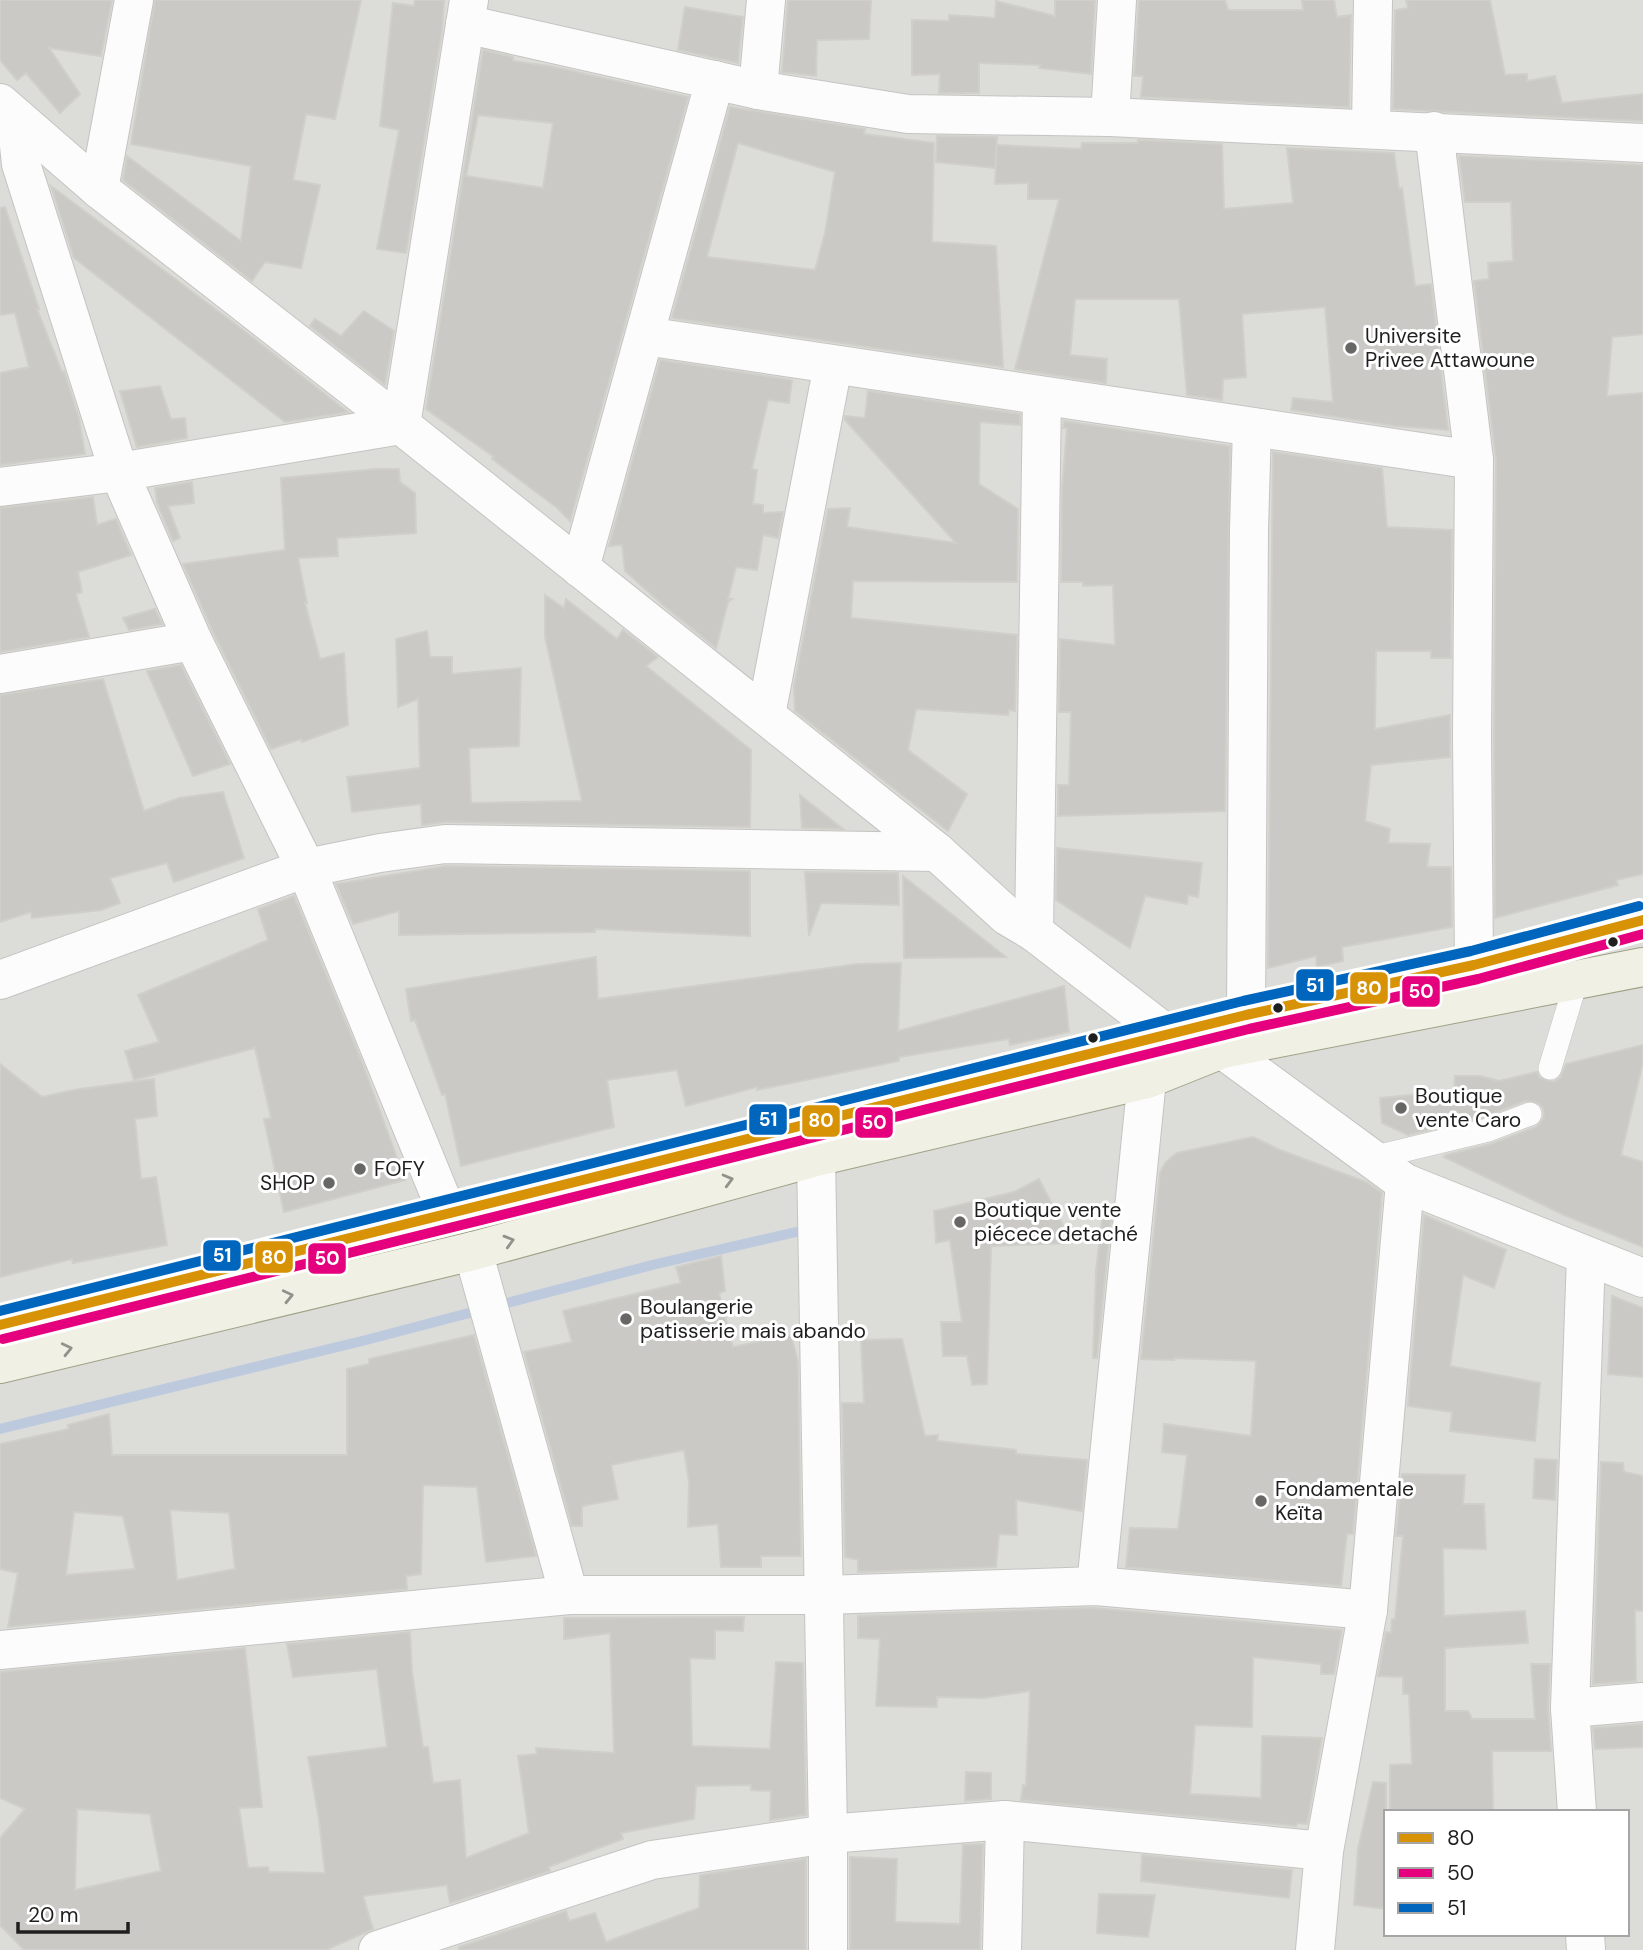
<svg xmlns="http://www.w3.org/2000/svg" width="1643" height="1950" viewBox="0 0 1643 1950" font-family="'DM Sans',sans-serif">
  <rect width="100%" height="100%" fill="#edede8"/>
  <path fill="#dcdcd9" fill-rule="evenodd" d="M0,0H1643V1950H0ZM1386,1812H1627V1934H1386Z"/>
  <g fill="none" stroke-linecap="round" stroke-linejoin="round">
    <polyline stroke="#bdcade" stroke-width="10" points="0,1429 366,1340 652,1265 809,1229"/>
  </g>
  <g fill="#cac9c5" stroke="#d0cfc9" stroke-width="2" fill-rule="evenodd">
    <polygon points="0,0 112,0 101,56 49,48 80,94 60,113 26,73 17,80 0,60"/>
    <polygon points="155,0 361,0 335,119 306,114 293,180 320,185 301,268 265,262 252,281 123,180 127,156 241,241 251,166 131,144"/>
    <polygon points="415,0 444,0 442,31 406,253 377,249 399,130 380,126 393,3 414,6"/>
    <polygon points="788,0 871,0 869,39 817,40 816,76 782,72"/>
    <polygon points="1055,0 1095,0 1091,74 1039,68 1040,65 979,63 979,93 939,93 940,74 912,75 912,20 949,21 949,15 995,18 996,1 1055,16"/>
    <polygon points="1139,0 1225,0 1228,10 1303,10 1302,0 1334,0 1337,17 1351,15 1349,107 1141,97 1143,76 1134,76"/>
    <polygon points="1406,0 1490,0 1505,75 1527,74 1527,81 1555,76 1562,103 1643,94 1643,121 1393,109 1395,10 1408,8"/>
    <polygon points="685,7 743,17 738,63 678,50"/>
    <path d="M483,50L513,57V61L550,66L688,97L570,521L556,507L492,459L494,457L426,409ZM478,115L553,123L543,188L466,176Z"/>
    <path d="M730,107L865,129L864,134L934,143L932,242L996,246L1003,367L672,318ZM738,143L835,172L825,233L815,270L707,257Z"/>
    <polygon points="937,136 997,137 995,168 936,162"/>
    <polygon points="1138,140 1222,144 1224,209 1293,203 1287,148 1394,153 1399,189 1402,188 1415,286 1431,284 1448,430 1395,426 1291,410 1293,398 1333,402 1325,307 1242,314 1246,377 1223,379 1222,400 1187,395 1179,299 1075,299 1070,355 1107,359 1106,383 1015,369 1059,199 1028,199 1028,183 995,184 997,145 1081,149 1082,143 1138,143"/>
    <polygon points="1459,156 1643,165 1643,334 1612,337 1607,396 1643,393 1643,874 1616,880 1618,885 1495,918 1494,737 1496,460 1474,281 1489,279 1488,263 1513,261 1511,202 1465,202"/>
    <polygon points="51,186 242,329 348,412 285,422 74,258"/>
    <polygon points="5,207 39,309 37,309 62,372 64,371 79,418 85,454 0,465 0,373 29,367 15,313 0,315 0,208"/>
    <polygon points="364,311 394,331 385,385 310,326 315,319 341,336"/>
    <polygon points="660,360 792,380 789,403 768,400 752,469 757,470 753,504 763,505 763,513 783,512 778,538 763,535 757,570 736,567 728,599 732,599 728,602 716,648 663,605 625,571 622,545 609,546"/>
    <polygon points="160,386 171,419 185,418 187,438 137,447 120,391"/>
    <polygon points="868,391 1020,414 1020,425 980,422 979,484 1018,509 1017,582 853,581 851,618 1017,635 1015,711 1009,710 1008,715 916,709 908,750 967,794 948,831 795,711 794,686 828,509 850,508 847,527 956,543 845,420 845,416 865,418"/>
    <polygon points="1064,421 1230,446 1225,811 1058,816 1058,785 1069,785 1071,712 1059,712 1060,639 1115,645 1113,585 1083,586 1083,582 1061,582 1062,490 1067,428 1063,428"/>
    <polygon points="1273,452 1382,468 1387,527 1452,530 1451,658 1431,658 1431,651 1376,651 1375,729 1450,715 1450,757 1371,765 1365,821 1390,829 1388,843 1430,844 1427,867 1451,867 1452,927 1342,947 1343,961 1317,967 1316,956 1268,968"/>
    <polygon points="377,469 399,469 400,482 415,493 416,533 337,538 338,556 298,558 307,603 305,603 320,659 344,653 348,725 302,742 301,739 271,749 213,632 183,564 285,550 281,478"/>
    <polygon points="192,482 194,503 168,506 180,538 173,541 157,503 155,488"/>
    <polygon points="93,497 97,525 116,519 131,555 78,572 82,592 76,594 89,637 0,652 0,508"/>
    <polygon points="545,595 564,608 566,599 617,639 623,630 658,657 646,666 751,750 750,827 445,822 422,825 421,804 352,812 347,777 420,768 418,699 398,707 396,639 427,631 430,657 452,657 452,674 521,668 519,746 469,748 471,803 582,801 545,637"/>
    <polygon points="155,609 162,624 129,630 123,618"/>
    <polygon points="181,665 230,764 193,776 147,671"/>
    <polygon points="103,679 144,811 179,798 223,792 244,858 174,882 167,863 110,878 120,903 101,910 32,918 31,912 0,922 0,695"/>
    <polygon points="800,795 843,829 802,828"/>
    <polygon points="1057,848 1202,863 1198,897 1188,895 1187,904 1145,896 1130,948 1056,900"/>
    <polygon points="446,866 750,871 750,936 595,929 595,932 399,935 399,911 353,924 336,884"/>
    <polygon points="805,872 898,873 899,905 821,903 809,936"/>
    <polygon points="903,876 1006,957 904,958"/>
    <polygon points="294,896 364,1067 405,1180 284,1212 264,1119 271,1118 255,1048 134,1080 125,1051 159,1042 138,995 268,940 258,909"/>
    <polygon points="596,957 598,999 858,964 901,963 898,1031 1064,986 1069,1032 1010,1045 1009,1039 899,1057 899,1061 757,1090 757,1087 686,1106 677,1070 607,1080 614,1127 461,1166 445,1094 442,1095 415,1020 411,1021 406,989"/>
    <polygon points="1643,1045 1643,1062 1621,1155 1643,1162 1643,1247 1564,1215 1444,1157 1446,1155 1491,1144 1536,1127 1541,1122 1544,1116 1543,1108 1538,1103 1525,1101 1484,1117 1408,1135 1382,1123 1380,1098 1454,1091 1455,1076 1480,1076 1499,1081 1537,1072 1540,1078 1553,1082 1560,1078 1566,1064"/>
    <polygon points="0,1064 42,1097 73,1090 154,1079 157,1116 135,1119 141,1179 156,1177 167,1245 73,1263 72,1259 0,1277"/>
    <polygon points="1253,1137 1280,1150 1366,1182 1382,1193 1353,1534 1347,1534 1341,1586 1126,1567 1130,1528 1178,1529 1187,1455 1162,1452 1164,1424 1251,1436 1256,1361 1174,1358 1174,1360 1141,1359 1160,1172 1166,1162 1177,1153"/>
    <polygon points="1039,1179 1072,1243 991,1246 987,1384 972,1385 967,1356 943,1356 941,1322 962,1322 950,1240 936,1243 934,1211 1014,1192"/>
    <polygon points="1424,1215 1506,1250 1494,1288 1463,1275 1450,1366 1540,1383 1535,1441 1450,1431 1452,1412 1408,1406"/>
    <polygon points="1102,1219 1111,1219 1097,1358 1093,1358 1096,1272"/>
    <polygon points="721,1256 725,1291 719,1293 733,1347 791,1335 798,1362 801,1556 761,1556 761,1567 721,1567 718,1524 688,1527 689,1482 684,1450 611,1465 618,1499 582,1506 582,1526 572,1526 524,1352 572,1342 563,1311 681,1283 676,1267"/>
    <polygon points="1612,1296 1643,1308 1643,1377 1608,1374"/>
    <path d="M474,1335L536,1556L486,1562L477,1487L423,1485L421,1574L406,1576L407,1589L8,1627L18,1573L0,1569V1444L69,1429L68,1425L109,1414L112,1455H347V1369L369,1364V1359ZM170,1510L229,1513L235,1569L177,1580ZM74,1512L123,1516L135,1569L66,1575Z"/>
    <polygon points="902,1339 925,1436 938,1435 937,1441 1016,1450 1016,1454 1087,1460 1082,1511 1016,1500 1017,1535 999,1534 996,1567 858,1572 858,1560 845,1557 842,1403 864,1403 861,1340"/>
    <polygon points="1535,1459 1557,1460 1555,1500 1533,1498"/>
    <polygon points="1601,1462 1623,1463 1624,1472 1643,1476 1643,1611 1635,1610 1636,1681 1593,1684"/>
    <polygon points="1402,1474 1465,1475 1463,1504 1484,1504 1486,1549 1443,1548 1444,1616 1525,1611 1528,1643 1445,1648 1445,1711 1468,1711 1472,1719 1535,1719 1531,1664 1550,1664 1548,1707 1551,1751 1492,1751 1493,1812 1390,1812 1390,1765 1412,1764 1409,1694 1403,1694 1403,1677 1378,1676 1386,1632 1391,1633 1392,1619 1395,1619 1403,1536 1396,1536"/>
    <polygon points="1093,1608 1342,1630 1334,1674 1321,1674 1321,1664 1253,1657 1252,1727 1195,1725 1190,1794 1261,1798 1262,1736 1322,1738 1307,1824 1297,1823 1296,1826 1021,1800 1023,1785 1026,1786 1030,1691 984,1698 937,1697 937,1707 876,1706 880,1639 858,1638 858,1616"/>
    <path d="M744,1617L743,1631L715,1630V1659L690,1658L692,1746L770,1749L776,1662L803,1663L806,1815L770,1820L771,1791L751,1790V1785L696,1786L694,1819L621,1833L623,1839L548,1867L550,1871L450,1903L447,1885L363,1896L373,1929L326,1950H24L0,1925V1838L25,1809L0,1798V1672L245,1648L262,1807L239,1808L248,1868L268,1867L269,1872L325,1873L319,1820L308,1757L387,1747L377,1669L293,1677L287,1644L410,1632L412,1672L423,1747H428L433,1783L460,1780L466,1858L529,1833L518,1756L537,1754L536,1748L614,1753L610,1633L564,1639V1618ZM77,1809L150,1814L161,1871L75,1890Z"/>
    <polygon points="1643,1724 1643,1747 1595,1749 1593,1728"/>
    <polygon points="966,1772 991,1773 991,1799 965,1801"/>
    <polygon points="1373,1782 1386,1783 1386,1909 1354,1905 1358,1849"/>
    <polygon points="983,1844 980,1950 850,1950 850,1857 897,1859 895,1922 960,1924 963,1845"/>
    <polygon points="1142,1855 1292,1870 1289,1898 1141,1881"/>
    <polygon points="806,1859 806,1950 459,1950 459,1947 566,1911 569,1921 595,1913 606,1942 699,1908 700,1875"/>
    <polygon points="1099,1894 1155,1895 1148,1937 1097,1933"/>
  </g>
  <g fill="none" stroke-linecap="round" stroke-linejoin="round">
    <g stroke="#c4c4c2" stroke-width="24">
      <g id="service">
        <polyline points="1550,1068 1576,982"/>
        <polyline points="1372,1158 1488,1130 1530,1114"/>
      </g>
    </g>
    <g stroke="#c4c4c2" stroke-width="40">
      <g id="minor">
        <polyline points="465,24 758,90 908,114 1110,117 1643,143"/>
        <polyline points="758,90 766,0"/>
        <polyline points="0,103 99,189 401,425 937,852 1007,916 1034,932 1169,1036"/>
        <polyline points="1110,117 1117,0"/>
        <polyline points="1371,129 1373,0"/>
        <polyline points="1434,131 1474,460 1472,737 1474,965"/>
        <polyline points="99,189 134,0"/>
        <polyline points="645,336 1474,460"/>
        <polyline points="0,487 119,472 21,164 16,117 2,118"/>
        <polyline points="580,568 715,80"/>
        <polyline points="0,674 193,641"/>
        <polyline points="766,715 833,365"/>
        <polyline points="1034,932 1042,396"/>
        <polyline points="0,980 306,868 380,853 445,844 937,852"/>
        <polyline points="1246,1015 1249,530 1252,427"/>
        <polyline points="1222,1049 1405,1183 1643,1278"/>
        <polyline points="816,1157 828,1834 828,1950"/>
        <polyline points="448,1215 306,868 193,641 119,472 401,425 469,0"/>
        <polyline points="473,1251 569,1595"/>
        <polyline points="1096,1586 1147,1079"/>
        <polyline points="0,1650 569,1595 825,1595 1096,1586 1368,1610"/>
        <polyline points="1570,1708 1643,1702"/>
        <polyline points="1577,1812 1570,1708 1586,1256"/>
        <polyline points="1585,1934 1586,1950"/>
        <polyline points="378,1950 652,1860 828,1834 1005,1820 1324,1851"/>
        <polyline points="1002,1950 1005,1820"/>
        <polyline points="1315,1950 1324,1851 1368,1610 1405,1183"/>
      </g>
    </g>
    <g stroke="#a0a286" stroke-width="40">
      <g id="primary">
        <polyline points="0,1325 1246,1015 1474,965 1643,920"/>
        <polyline points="0,1364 473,1251 816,1157 1147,1079 1222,1049 1643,967"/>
      </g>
    </g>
    <use href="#service" stroke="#fcfcfc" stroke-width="23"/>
    <use href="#minor" stroke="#fcfcfc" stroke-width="38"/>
    <use href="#primary" stroke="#f0f0e5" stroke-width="38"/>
    <g stroke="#fff" stroke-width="16">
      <polyline id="bus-1" points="0,1325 1246,1015 1474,965 1643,920"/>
    </g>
    <g stroke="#fff" stroke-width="16">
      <polyline id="bus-2" points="3,1339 1249,1029 1478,979 1643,934"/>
    </g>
    <g stroke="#fff" stroke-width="16">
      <polyline id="bus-3" points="0,1311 1243,1001 1471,951 1639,906"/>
    </g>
    <use href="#bus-1" stroke="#d79205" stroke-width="10"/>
    <use href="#bus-2" stroke="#e5007d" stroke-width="10"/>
    <use href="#bus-3" stroke="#0065bd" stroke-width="10"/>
  </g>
  <defs><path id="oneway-chevron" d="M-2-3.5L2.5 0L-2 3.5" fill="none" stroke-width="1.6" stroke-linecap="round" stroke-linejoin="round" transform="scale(1.75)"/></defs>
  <g stroke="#92928c">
    <use href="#oneway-chevron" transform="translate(728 1180) rotate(-15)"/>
    <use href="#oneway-chevron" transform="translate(509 1241) rotate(-16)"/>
    <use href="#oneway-chevron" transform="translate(288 1296) rotate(-13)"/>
    <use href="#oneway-chevron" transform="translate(67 1349) rotate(-13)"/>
  </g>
  <g fill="#676765" stroke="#fff" stroke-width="2.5">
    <circle cx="1351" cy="348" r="7"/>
    <circle cx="1401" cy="1108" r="7"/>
    <circle cx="360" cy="1169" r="7"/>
    <circle cx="329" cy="1183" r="7"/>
    <circle cx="960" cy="1222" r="7"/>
    <circle cx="626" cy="1319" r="7"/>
    <circle cx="1261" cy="1501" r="7"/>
  </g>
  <g fill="#1f1f1f" stroke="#fff" stroke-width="2.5">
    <circle cx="1613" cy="942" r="6"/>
    <circle cx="1278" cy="1008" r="6"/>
    <circle cx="1093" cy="1038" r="6"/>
  </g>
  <g text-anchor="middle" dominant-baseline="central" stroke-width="6" stroke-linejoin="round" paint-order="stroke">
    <g font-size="21" fill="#1f1f1f" stroke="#fff" text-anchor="start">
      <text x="1365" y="336">Universite<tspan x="1365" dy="24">Privee Attawoune</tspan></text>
      <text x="1415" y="1096">Boutique<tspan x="1415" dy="24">vente Caro</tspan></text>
      <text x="374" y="1169">FOFY</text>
      <text x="315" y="1183" text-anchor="end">SHOP</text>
      <text x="974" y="1210">Boutique vente<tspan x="974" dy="24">piécece detaché</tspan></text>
      <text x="640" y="1307">Boulangerie<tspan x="640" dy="24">patisserie mais abando</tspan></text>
      <text x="1275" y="1489">Fondamentale<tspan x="1275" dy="24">Keïta</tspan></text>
    </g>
  </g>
  <g stroke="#fff" stroke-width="2.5">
    <rect x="1295" y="968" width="40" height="34" rx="7" fill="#0065bd"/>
    <rect x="1349" y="971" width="40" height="34" rx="7" fill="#d79205"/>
    <rect x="1401" y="975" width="40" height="33" rx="7" fill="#e5007d"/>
    <rect x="748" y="1103" width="40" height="33" rx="7" fill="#0065bd"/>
    <rect x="801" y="1104" width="40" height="34" rx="7" fill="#d79205"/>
    <rect x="854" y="1106" width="40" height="33" rx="7" fill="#e5007d"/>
    <rect x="202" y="1239" width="40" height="33" rx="7" fill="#0065bd"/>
    <rect x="254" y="1240" width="40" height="34" rx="7" fill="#d79205"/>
    <rect x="307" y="1242" width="40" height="33" rx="7" fill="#e5007d"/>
  </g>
  <g font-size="19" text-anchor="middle" font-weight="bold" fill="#fff">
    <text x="1315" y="992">51</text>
    <text x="1369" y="995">80</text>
    <text x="1421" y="998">50</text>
    <text x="768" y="1126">51</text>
    <text x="821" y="1127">80</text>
    <text x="874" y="1129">50</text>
    <text x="222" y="1262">51</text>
    <text x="274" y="1264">80</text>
    <text x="327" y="1265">50</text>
  </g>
  <rect x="1384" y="1810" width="245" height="126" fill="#ffffff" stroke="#a5a5a5" stroke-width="2"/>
  <rect x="1398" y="1833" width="35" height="10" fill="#d79205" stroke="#a5a5a5" stroke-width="2"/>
  <text x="1447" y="1845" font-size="21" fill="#1f1f1f">80</text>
  <rect x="1398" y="1868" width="35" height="10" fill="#e5007d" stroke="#a5a5a5" stroke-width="2"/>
  <text x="1447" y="1880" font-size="21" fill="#1f1f1f">50</text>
  <rect x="1398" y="1903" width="35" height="10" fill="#0065bd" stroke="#a5a5a5" stroke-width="2"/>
  <text x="1447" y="1915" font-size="21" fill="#1f1f1f">51</text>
  <path d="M18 1922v10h110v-10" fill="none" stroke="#1f1f1f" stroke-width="3.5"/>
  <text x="28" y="1922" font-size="21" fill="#1f1f1f" stroke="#ffffff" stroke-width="5" paint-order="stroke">20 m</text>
</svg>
